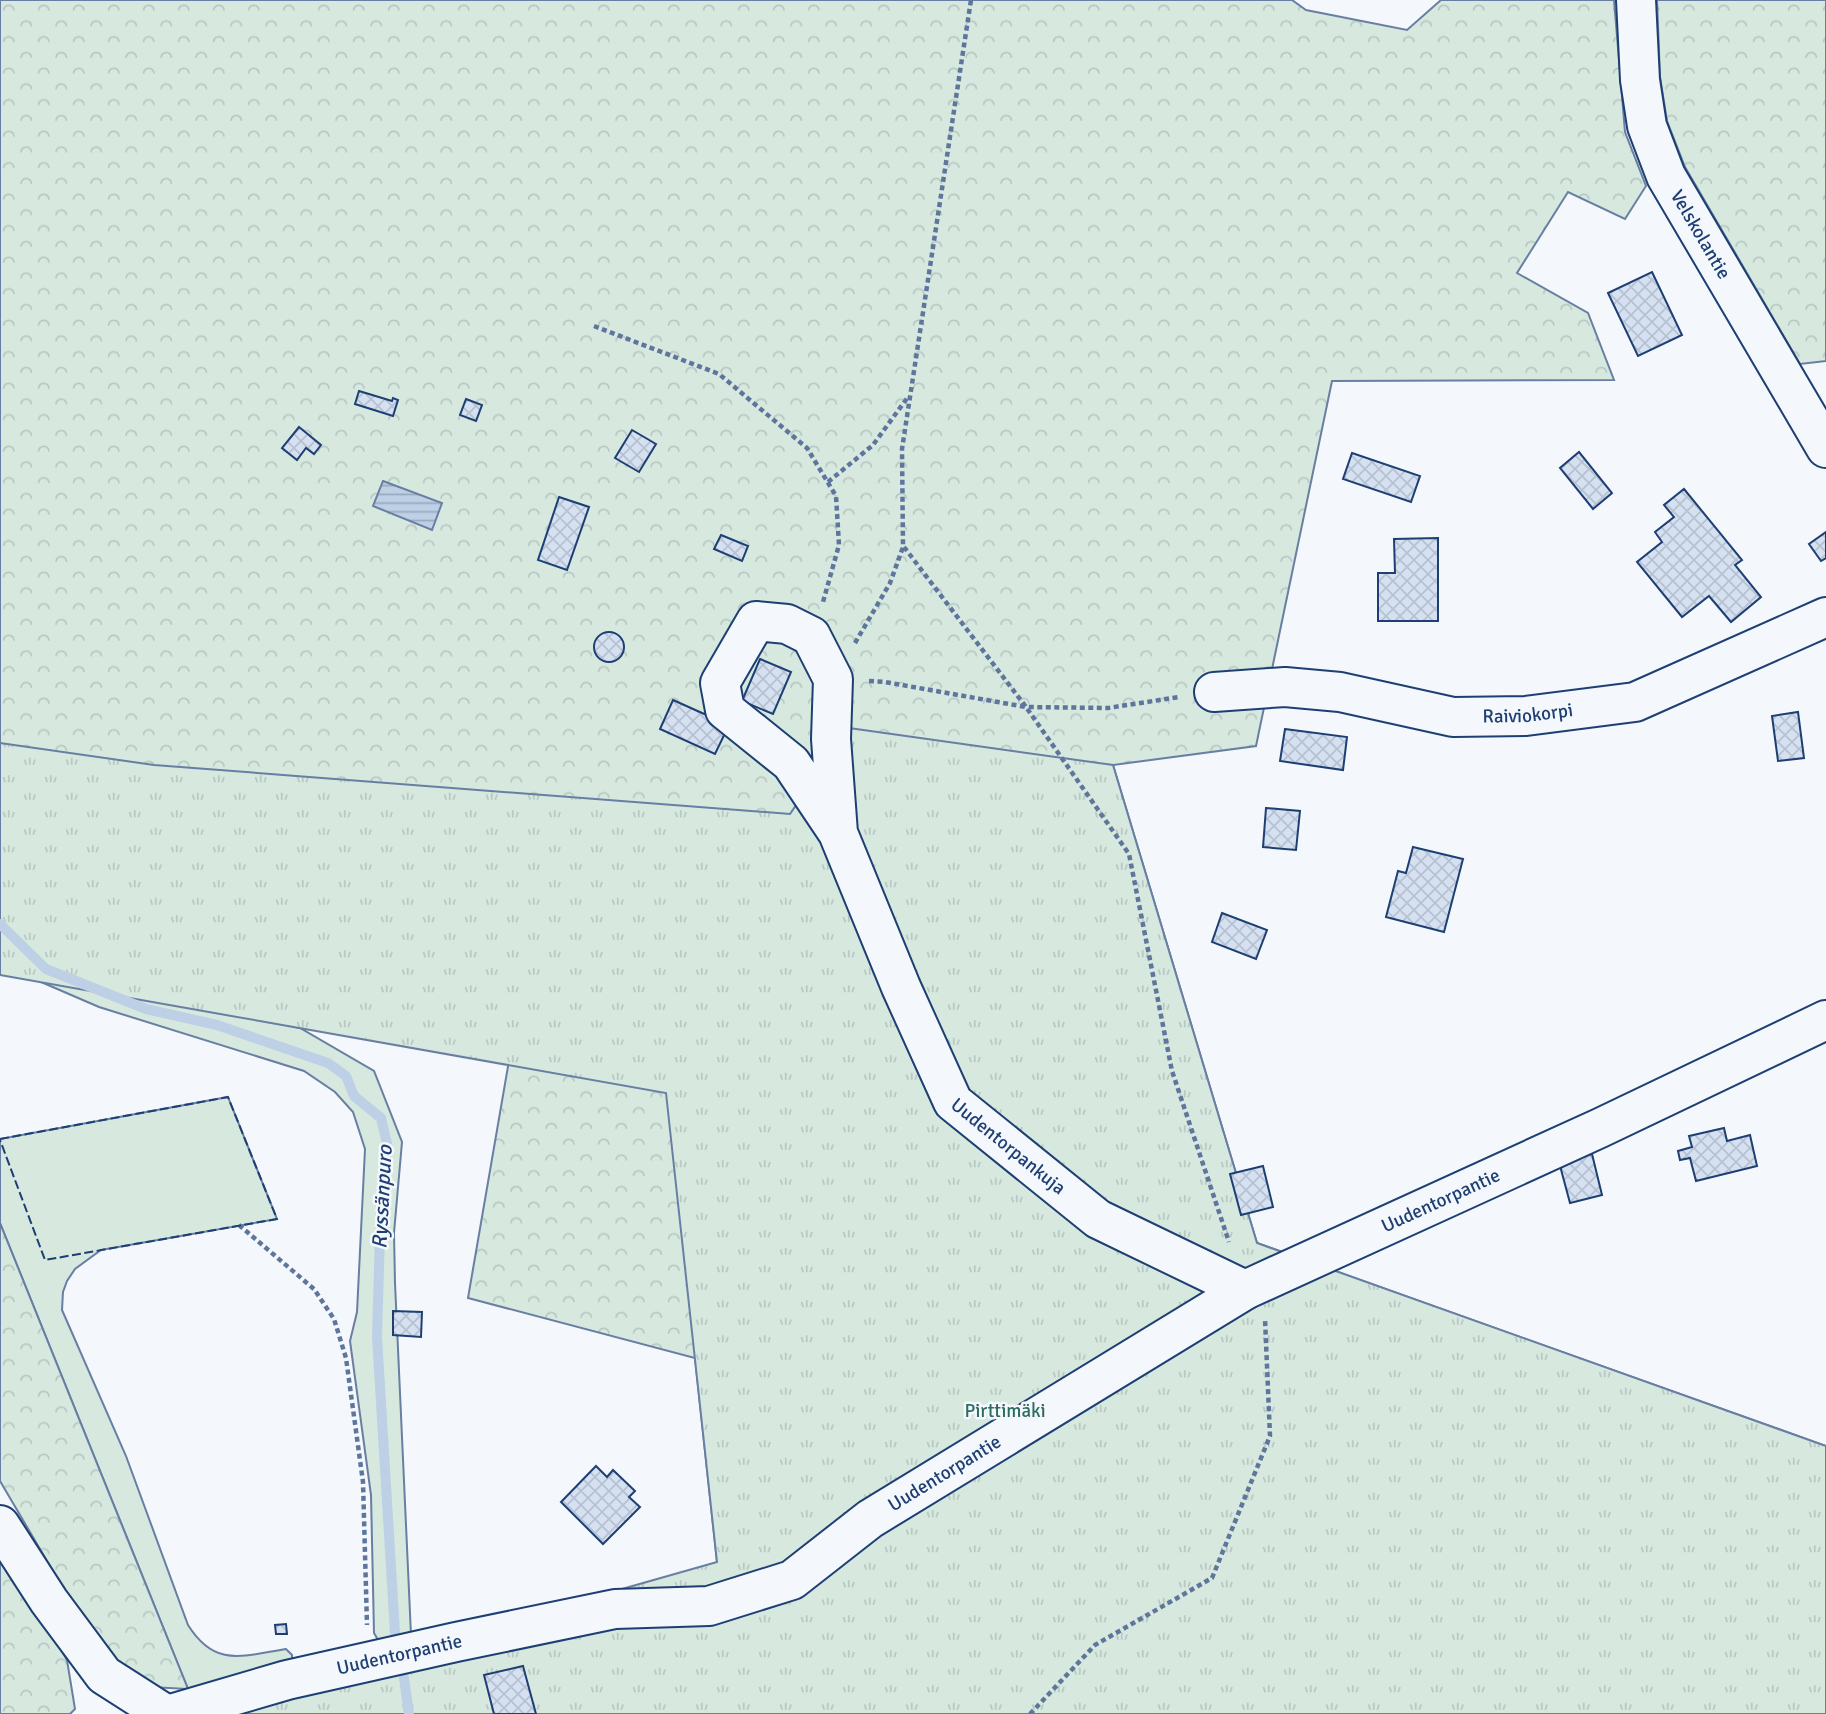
<svg xmlns="http://www.w3.org/2000/svg" width="1826" height="1714" viewBox="0 0 1826 1714" font-family="Signika,sans-serif">
  <defs>
    <pattern id="forest-crowns" width="20" height="18" patternUnits="userSpaceOnUse" patternTransform="scale(1.75)"><rect width="20" height="18" fill="#d7e8df"/><path d="M2 6a3 3 0 1 1 6 0M12 15a3 3 0 1 1 6 0" fill="none" stroke="#b8c8c3"/></pattern>
    <pattern id="park-tufts" width="24" height="20" patternUnits="userSpaceOnUse" patternTransform="scale(1.75)"><rect width="24" height="20" fill="#d7e8df"/><path d="M3 7l-1-3M5 7V3M7 7l1-3M15 17l-1-3M17 17v-4M19 17l1-3" fill="none" stroke="#b8c8c3"/></pattern>
    <pattern id="water-rules" width="6" height="5" patternUnits="userSpaceOnUse" patternTransform="scale(1.75)"><rect width="6" height="5" fill="#bed0e5"/><path d="M0 2.5h6" fill="none" stroke="#9aaabe"/></pattern>
    <pattern id="building-cross-hatch" width="8" height="8" patternUnits="userSpaceOnUse" patternTransform="scale(1.75)"><rect width="8" height="8" fill="#d5e0f0"/><path d="M0 0l8 8M0 8l8-8" fill="none" stroke="#b6c1d1"/></pattern>
  </defs>
  <rect width="100%" height="100%" fill="#f4f7fb"/>
  <g fill="#d7e8df" stroke="#687fa3" stroke-width="2">
    <polygon points="4,966 300,1028 374,1071 402,1142 394,1233 395,1283 411,1635 381,1645 374,1633 371,1495 350,1341 357,1312 365,1149 353,1112 335,1092 304,1071 99,1007"/>
    <path d="M228,1097L277,1219L101,1250L75,1269L67,1281L63,1292L62,1310L126,1456L188,1625C215,1668 242,1656 286,1649L292,1655V1667L234,1686L188,1689L0,1223V1139Z"/>
  </g>
  <g fill="url(#forest-crowns)" stroke="#687fa3" stroke-width="2">
    <polygon points="0,0 1292,0 1306,10 1407,30 1441,0 1614,0 1625,132 1646,186 1625,219 1568,192 1517,273 1588,313 1614,380 1332,381 1256,746 1113,765 1257,1243 1826,1446 1826,1714 717,1562 695,1358 468,1298 544,858 0,755"/>
    <polygon points="1657,0 1826,0 1826,361 1800,364 1685,167 1667,121 1660,77"/>
    <polygon points="0,1223 188,1689 149,1687 107,1663 0,1481"/>
    <polygon points="0,1546 67,1660 75,1709 70,1714 0,1714"/>
  </g>
  <polygon fill="url(#park-tufts)" stroke="#687fa3" stroke-width="2" points="849,728 1113,765 1257,1243 1826,1446 1826,1714 182,1714 717,1562 666,1093 0,975 0,743 154,765 790,814"/>
  <polygon fill="url(#water-rules)" stroke="#687fa3" stroke-width="2" points="383,481 442,503 432,530 373,506"/>
  <g fill="none" stroke-linecap="round" stroke-linejoin="round">
    <g stroke="#bed0e5" stroke-width="10">
      <polyline points="0,924 46,969 146,1009 217,1025 328,1063 346,1076 354,1096 381,1118 388,1148 381,1199 377,1337 395,1633"/>
      <polyline points="404,1678 409,1714"/>
    </g>
  </g>
  <g fill="url(#building-cross-hatch)" stroke="#1d3f73" stroke-width="2">
    <polygon points="1652,272 1682,335 1638,356 1608,293"/>
    <polygon points="359,391 392,401 393,398 398,400 393,416 355,404"/>
    <polygon points="466,399 482,405 476,421 460,415"/>
    <polygon points="299,427 321,445 314,454 306,448 297,460 282,448"/>
    <polygon points="632,430 656,444 639,472 615,458"/>
    <polygon points="1579,452 1612,493 1593,509 1560,468"/>
    <polygon points="1352,453 1420,476 1411,502 1343,479"/>
    <polygon points="1684,489 1742,560 1735,565 1761,597 1731,622 1709,596 1682,617 1637,562 1662,542 1655,532 1674,517 1664,505"/>
    <polygon points="559,497 589,507 567,570 538,560"/>
    <polygon points="1826,532 1826,558 1821,561 1809,544"/>
    <polygon points="721,535 748,546 742,561 714,549"/>
    <polygon points="1438,538 1438,621 1378,621 1378,573 1395,573 1394,539"/>
    <circle cx="609" cy="647" r="15"/>
    <polygon points="760,659 791,672 773,714 742,701"/>
    <polygon points="673,700 729,725 715,754 660,729"/>
    <polygon points="1798,712 1804,758 1778,761 1772,716"/>
    <polygon points="1285,729 1347,737 1343,770 1280,761"/>
    <polygon points="1266,808 1300,811 1296,850 1263,847"/>
    <polygon points="1413,847 1463,859 1444,932 1386,917 1398,871 1406,873"/>
    <polygon points="1222,913 1267,930 1256,959 1212,942"/>
    <polygon points="1724,1128 1727,1141 1750,1135 1757,1166 1696,1181 1690,1158 1680,1160 1678,1151 1692,1147 1689,1136"/>
    <polygon points="1592,1154 1602,1195 1570,1203 1559,1162"/>
    <polygon points="1263,1166 1273,1207 1241,1215 1230,1174"/>
    <polygon points="393,1311 422,1312 421,1337 393,1335"/>
    <polygon points="596,1466 607,1477 613,1470 635,1491 629,1497 640,1507 603,1544 561,1502"/>
    <polygon points="286,1624 287,1634 276,1634 275,1625"/>
    <polygon points="523,1666 536,1714 494,1714 484,1675"/>
  </g>
  <g fill="none" stroke-linecap="round" stroke-linejoin="round">
    <g stroke="#1d3f73" stroke-width="42">
      <g id="minor">
        <path id="s1" d="M1636,0L1640,80L1647,126L1666,176L1826,448"/>
        <path id="s2" d="M1214,692L1285,687L1340,692L1453,717L1526,716L1635,702L1826,617"/>
        <path id="s3" d="M838,833L791,763L725,710L720,683L756,621L787,624L811,636L833,679L831,739L838,833L901,987L953,1102L1098,1219L1245,1290"/>
        <polyline points="0,1525 49,1601 104,1675 165,1714"/>
        <path id="s4" d="M171,1714L287,1680L456,1642L615,1609L709,1606L792,1580L870,1519L1245,1290L1600,1128L1826,1020"/>
      </g>
    </g>
    <g stroke="#5e769c" stroke-width="4.5" stroke-dasharray="5 3.5" stroke-linecap="butt">
      <polyline points="594,326 719,374 807,448 836,496 839,545 823,602"/>
      <polyline points="828,482 873,445 908,397"/>
      <polyline points="904,547 1026,707 1108,708 1179,697"/>
      <polyline points="855,643 890,583 903,547 902,449 971,0"/>
      <polyline points="869,681 885,682 1026,707 1129,854 1172,1071 1229,1242"/>
      <polyline points="239,1225 314,1289 334,1319 346,1358 363,1482 367,1625"/>
      <polyline points="1030,1714 1095,1645 1212,1578 1270,1436 1265,1319"/>
    </g>
    <use href="#minor" stroke="#f4f7fb" stroke-width="38"/>
    <polyline stroke="#1d3f73" stroke-width="2" stroke-dasharray="9 3.5" stroke-linecap="butt" points="0,1139 228,1097 277,1219 45,1260 0,1140"/>
  </g>
  <g text-anchor="middle" dominant-baseline="central" stroke-width="5" stroke-linejoin="round" paint-order="stroke">
    <g font-size="19" fill="#1d3f73" stroke="#f4f7fb">
      <text stroke="none"><textPath href="#s1" startOffset="248">Velskolantie</textPath></text>
      <text stroke="none"><textPath href="#s2" startOffset="317">Raiviokorpi</textPath></text>
      <text stroke="none"><textPath href="#s3" startOffset="892">Uudentorpankuja</textPath></text>
      <text stroke="none"><textPath href="#s4" startOffset="1391">Uudentorpantie</textPath></text>
      <text stroke="none"><textPath href="#s4" startOffset="824">Uudentorpantie</textPath></text>
      <text stroke="none"><textPath href="#s4" startOffset="236">Uudentorpantie</textPath></text>
    </g>
    <g font-size="19" fill="#2c6c60" stroke="#f4f7fb">
      <text x="1005" y="1411">Pirttimäki</text>
    </g>
    <g font-size="21" font-style="italic" fill="#1d3f73" stroke="#f4f7fb">
      <text transform="translate(382 1197) rotate(-87)">Ryssänpuro</text>
    </g>
  </g>
</svg>
